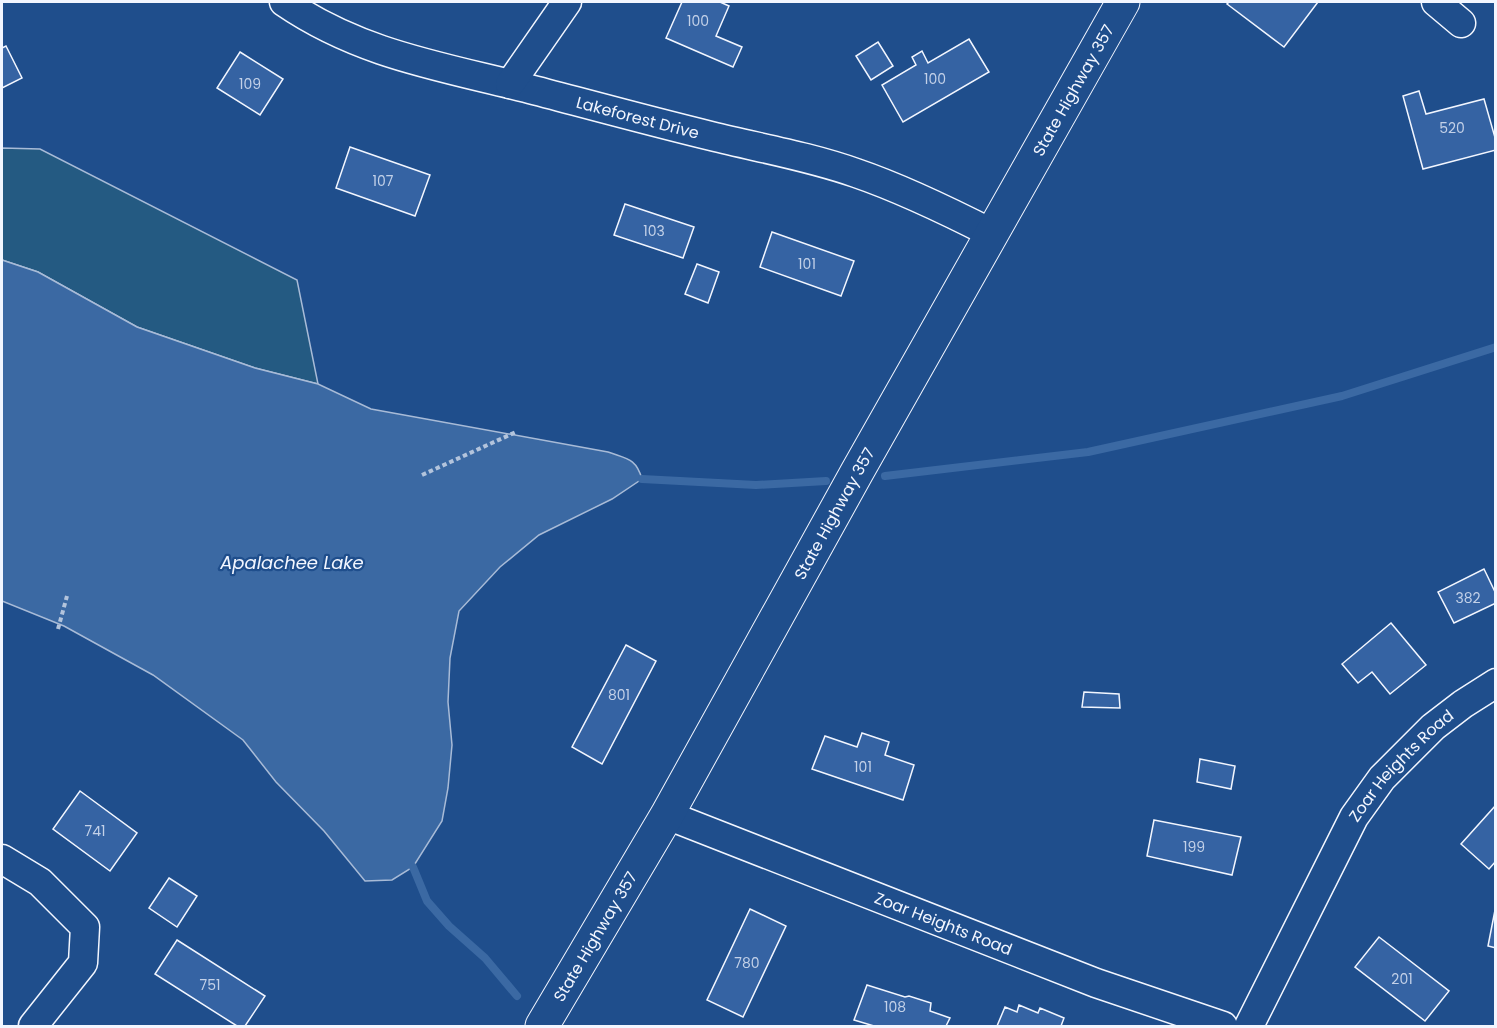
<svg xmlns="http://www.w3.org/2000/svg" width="1497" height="1028" viewBox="0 0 1497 1028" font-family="Poppins,sans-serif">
  <rect width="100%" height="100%" fill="#1f4e8c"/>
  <polygon fill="#245a82" stroke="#a8bbd7" stroke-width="1.5" points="2,148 40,149 297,280 318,384 255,368 137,327 38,272 2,260"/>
  <path fill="#3b69a3" stroke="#a8bbd7" stroke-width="1.5" d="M2,260L38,272L137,327L255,368L318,384L371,409L608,452C627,459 636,458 642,479L612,499L539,535L500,567L459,611L450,658L448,702L452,745L448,788L442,821L413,867L392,880L365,881L324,831L276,782L243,740L153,675L64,626L2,601Z"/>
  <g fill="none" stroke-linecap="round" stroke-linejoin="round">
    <g stroke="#3b69a3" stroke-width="8">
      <polyline points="885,476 1088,452 1342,396 1496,347"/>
      <polyline points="642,479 756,485 826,481"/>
      <polyline points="413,867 427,901 449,926 485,958 517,996"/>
    </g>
  </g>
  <g fill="#3563a3" stroke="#f2f6ff" stroke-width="1.5">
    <polygon points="682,2 720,2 729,6 716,36 742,47 733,67 666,38"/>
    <polygon points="1229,2 1318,2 1284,47 1227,4"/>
    <polygon points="969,39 989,72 903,122 882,85 916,65 912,57 922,51 928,63"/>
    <polygon points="878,42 893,66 871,80 856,56"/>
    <polygon points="6,46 22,78 2,88 2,48"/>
    <polygon points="240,52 283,79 260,115 217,88"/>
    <polygon points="1419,91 1426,114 1484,99 1496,141 1496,150 1423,169 1403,96"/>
    <polygon points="350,147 430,175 415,216 336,188"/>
    <polygon points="625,204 694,227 683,258 614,235"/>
    <polygon points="772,232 854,261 841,296 760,267"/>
    <polygon points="697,264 719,272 708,303 685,294"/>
    <polygon points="1484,569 1496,594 1496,603 1454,623 1438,592"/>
    <polygon points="1391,623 1426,665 1390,694 1372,672 1358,683 1342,664"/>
    <polygon points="626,645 656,661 602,764 572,747"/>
    <polygon points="1084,692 1119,694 1120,708 1082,707"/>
    <polygon points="862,733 889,742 885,755 914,765 903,800 812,769 825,736 857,747"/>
    <polygon points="1200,759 1235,766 1231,789 1197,782"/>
    <polygon points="80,791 137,833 110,871 53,829"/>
    <polygon points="1496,805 1496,861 1489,869 1461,844"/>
    <polygon points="1154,820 1241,837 1232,875 1147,856"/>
    <polygon points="169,878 197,896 177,927 149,908"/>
    <polygon points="1496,905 1496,948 1488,946"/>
    <polygon points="750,909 786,926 743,1017 707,1000"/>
    <polygon points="1379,937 1449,991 1425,1021 1355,967"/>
    <polygon points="177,940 265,996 245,1026 237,1026 155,974"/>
    <polygon points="867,985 905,997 909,996 931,1003 930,1011 950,1018 946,1026 874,1026 854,1020"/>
    <polygon points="1019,1005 1038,1013 1040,1008 1064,1018 1061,1026 997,1026 1005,1007 1017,1012"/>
  </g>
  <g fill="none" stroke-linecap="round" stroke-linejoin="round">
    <g stroke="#f2f6ff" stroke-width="31">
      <g id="minor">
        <path id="s1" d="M284,2C360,54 439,66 526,88C587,104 649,121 711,136C759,148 808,156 856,173C903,189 948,211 993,234"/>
        <polyline points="1436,2 1461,23"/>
        <polyline points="510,84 567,2"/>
        <path id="s2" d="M667,815L1096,983L1223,1026"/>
        <polyline points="2,859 40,882 85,927 83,963 33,1026"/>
        <path id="s3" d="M1249,1026L1354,817L1382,778L1433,727L1463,704L1496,683"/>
      </g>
    </g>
    <g stroke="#f2f6ff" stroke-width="35">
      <g id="major">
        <path id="s4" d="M542,1026L667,815L857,472L1123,2"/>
      </g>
    </g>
    <g stroke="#b3c4dc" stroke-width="4" stroke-dasharray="4.5 3" stroke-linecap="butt">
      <polyline points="422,475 516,432"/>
      <polyline points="58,629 67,596"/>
    </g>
    <use href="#minor" stroke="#1f4e8c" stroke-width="28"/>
    <use href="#major" stroke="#1f4e8c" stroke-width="33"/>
  </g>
  <g text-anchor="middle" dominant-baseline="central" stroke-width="4.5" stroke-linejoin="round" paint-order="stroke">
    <g font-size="14" fill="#c3d1e8">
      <text x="698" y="21">100</text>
      <text x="935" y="79">100</text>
      <text x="250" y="84">109</text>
      <text x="1452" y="128">520</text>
      <text x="383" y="181">107</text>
      <text x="654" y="231">103</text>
      <text x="807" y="264">101</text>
      <text x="1468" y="598">382</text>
      <text x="619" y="695">801</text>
      <text x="863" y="767">101</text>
      <text x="95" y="831">741</text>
      <text x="1194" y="847">199</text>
      <text x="747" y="963">780</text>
      <text x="1402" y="979">201</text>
      <text x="210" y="985">751</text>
      <text x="895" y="1007">108</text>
    </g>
    <g font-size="16" fill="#f2f6ff" stroke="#1f4e8c">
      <text stroke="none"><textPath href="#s4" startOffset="1076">State Highway 357</textPath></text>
      <text stroke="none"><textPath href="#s1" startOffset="374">Lakeforest Drive</textPath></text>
      <text stroke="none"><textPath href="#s4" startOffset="590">State Highway 357</textPath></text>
      <text stroke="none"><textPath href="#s3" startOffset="304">Zoar Heights Road</textPath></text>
      <text stroke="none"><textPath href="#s2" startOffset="297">Zoar Heights Road</textPath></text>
      <text stroke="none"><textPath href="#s4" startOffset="104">State Highway 357</textPath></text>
    </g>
    <g font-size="18" font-style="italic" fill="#f2f6ff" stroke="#1f4e8c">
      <text x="292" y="562">Apalachee Lake</text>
    </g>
  </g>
  <rect width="1497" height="1028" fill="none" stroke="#f2f6ff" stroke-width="6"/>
</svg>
